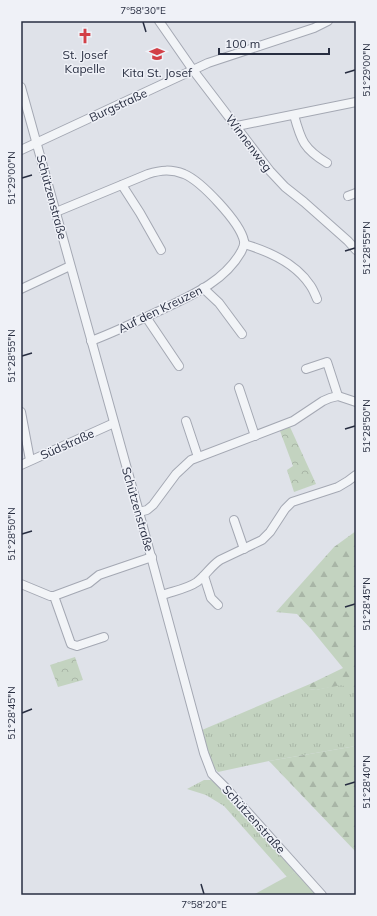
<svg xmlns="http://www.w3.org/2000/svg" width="377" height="916" viewBox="0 0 377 916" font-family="Mulish,sans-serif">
  <defs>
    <pattern id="grass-tufts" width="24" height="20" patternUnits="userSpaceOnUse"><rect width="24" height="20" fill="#c3d3c0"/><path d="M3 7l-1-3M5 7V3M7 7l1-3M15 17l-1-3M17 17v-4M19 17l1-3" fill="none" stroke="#a8b5a6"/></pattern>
    <pattern id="forest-firs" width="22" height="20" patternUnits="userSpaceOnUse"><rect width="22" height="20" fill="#c3d3c0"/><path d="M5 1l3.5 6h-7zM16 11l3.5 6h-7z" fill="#a8b5a6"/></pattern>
    <pattern id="park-crowns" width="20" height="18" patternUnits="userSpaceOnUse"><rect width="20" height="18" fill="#c3d3c0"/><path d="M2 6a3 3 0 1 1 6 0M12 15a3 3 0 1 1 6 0" fill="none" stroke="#a8b5a6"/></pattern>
  </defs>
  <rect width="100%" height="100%" fill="#dfe2e9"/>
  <g fill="url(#grass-tufts)">
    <polygon points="310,684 309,689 316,690 342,684 356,692 356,746 269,761 218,772 212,765 202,730"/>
    <polygon points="204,780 211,780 220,787 295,872 287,877 224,806 206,795 187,789"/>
  </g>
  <g fill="url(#forest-firs)">
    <polygon points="356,531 356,693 342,685 316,690 308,689 310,684 343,668 311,629 297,614 276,612 334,547"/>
    <polygon points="356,746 356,852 269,761"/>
  </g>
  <g fill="url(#park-crowns)">
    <polygon points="290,427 316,484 294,492 287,470 293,466 280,431"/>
    <polygon points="75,657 83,680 58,687 50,665"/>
  </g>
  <polygon fill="#c3d3c0" points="295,872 316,895 253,895"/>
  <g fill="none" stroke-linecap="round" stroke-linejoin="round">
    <g stroke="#a4a8b3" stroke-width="10">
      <g id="minor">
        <polyline points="159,21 193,70 270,171 285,187 304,202 348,241 356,250"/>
        <polyline points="21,87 139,512 204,753 212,774 226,788 322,895"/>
        <path d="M294,115C301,141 304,149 327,163"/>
        <polyline points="237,126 356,102"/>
        <polyline points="21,150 208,63 314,28 328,21"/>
        <polyline points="122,185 140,213 161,250"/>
        <polyline points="348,196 356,193"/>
        <path d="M56,212L148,174C161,170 171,169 184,174C201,181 240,222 244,241C245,245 243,248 241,252C224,282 190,296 161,310C138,321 115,332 91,341"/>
        <path d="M244,244C268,251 296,264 310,285C313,289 315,294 317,299"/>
        <polyline points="203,288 219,303 242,334"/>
        <polyline points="21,289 70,266"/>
        <polyline points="146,317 179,366"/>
        <polyline points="306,369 327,362 338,396"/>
        <polyline points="239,388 255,436"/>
        <polyline points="21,412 30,460"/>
        <polyline points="186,421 198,457"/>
        <polyline points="21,465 114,423"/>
        <polyline points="139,512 147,510 153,505 176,474 191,460 293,421 323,401 330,398 338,396 356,402"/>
        <polyline points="234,520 244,549"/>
        <polyline points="204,576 211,598 218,605"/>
        <polyline points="21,584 50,596 54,596 89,583 99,575 152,557"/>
        <path d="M162,595C173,591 187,589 197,582C206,575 211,566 220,560L262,540L270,532L285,509L292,502L338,487L348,481L356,475"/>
        <polyline points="54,596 71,644 77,646 104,637"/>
      </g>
    </g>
    <use href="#minor" stroke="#f2f4f7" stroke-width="8"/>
  </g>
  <path fill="none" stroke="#282e41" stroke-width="1.5" d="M143,22L146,32M345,73L355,70M22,178L32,175M345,251L355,248M22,356L32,353M345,429L355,426M22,534L32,531M345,607L355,604M22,713L32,709M345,785L355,782M201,884L204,894"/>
  <defs>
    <g id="church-bare" transform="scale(1.2)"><path d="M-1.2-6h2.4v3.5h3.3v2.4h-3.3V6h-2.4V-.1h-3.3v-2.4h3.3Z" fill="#d24047" stroke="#eff1f7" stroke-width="2.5" paint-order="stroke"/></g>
    <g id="school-bare" transform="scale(1.2)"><path d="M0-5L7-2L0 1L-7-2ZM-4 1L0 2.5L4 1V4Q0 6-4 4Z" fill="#d24047" stroke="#eff1f7" stroke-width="2.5" paint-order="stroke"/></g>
  </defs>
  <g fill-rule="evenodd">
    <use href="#church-bare" x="85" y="36"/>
    <use href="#school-bare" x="157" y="54"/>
  </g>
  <g text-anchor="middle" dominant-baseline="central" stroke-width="3" stroke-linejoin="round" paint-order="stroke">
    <g font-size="12" fill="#282e41" stroke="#eff1f7">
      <text x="85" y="54">St. Josef<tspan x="85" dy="14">Kapelle</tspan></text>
      <text x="157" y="72">Kita St. Josef</text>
    </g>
    <g font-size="12" fill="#282e41" stroke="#eff1f7">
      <text transform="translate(118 105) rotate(-25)">Burgstraße</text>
      <text transform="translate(249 143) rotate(53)">Winnenweg</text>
      <text transform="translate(52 197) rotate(75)">Schützenstraße</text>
      <text transform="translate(160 309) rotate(-26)">Auf den Kreuzen</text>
      <text transform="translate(67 444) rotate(-24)">Südstraße</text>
      <text transform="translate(138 509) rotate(74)">Schützenstraße</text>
      <text transform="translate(254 819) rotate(48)">Schützenstraße</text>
    </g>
  </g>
  <rect width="377" height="916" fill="none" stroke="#eff1f7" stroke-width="44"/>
  <path d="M219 48v6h110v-6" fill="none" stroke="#282e41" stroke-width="2"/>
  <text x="225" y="48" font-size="12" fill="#282e41" stroke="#eff1f7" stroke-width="3" paint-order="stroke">100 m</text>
  <rect x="22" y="22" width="333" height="872" fill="none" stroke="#282e41" stroke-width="1.5"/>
  <g font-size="10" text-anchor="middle" fill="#282e41">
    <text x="143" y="14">7°58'30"E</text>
    <text transform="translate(366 70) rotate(-90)" y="4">51°29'00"N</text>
    <text transform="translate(11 178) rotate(-90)" y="4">51°29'00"N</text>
    <text transform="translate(366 248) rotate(-90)" y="4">51°28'55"N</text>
    <text transform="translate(11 356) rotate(-90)" y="4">51°28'55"N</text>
    <text transform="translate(366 426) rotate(-90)" y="4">51°28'50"N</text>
    <text transform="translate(11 534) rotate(-90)" y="4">51°28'50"N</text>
    <text transform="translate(366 604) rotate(-90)" y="4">51°28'45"N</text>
    <text transform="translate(11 713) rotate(-90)" y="4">51°28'45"N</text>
    <text transform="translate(366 782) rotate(-90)" y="4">51°28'40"N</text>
    <text x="204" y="908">7°58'20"E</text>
  </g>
</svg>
